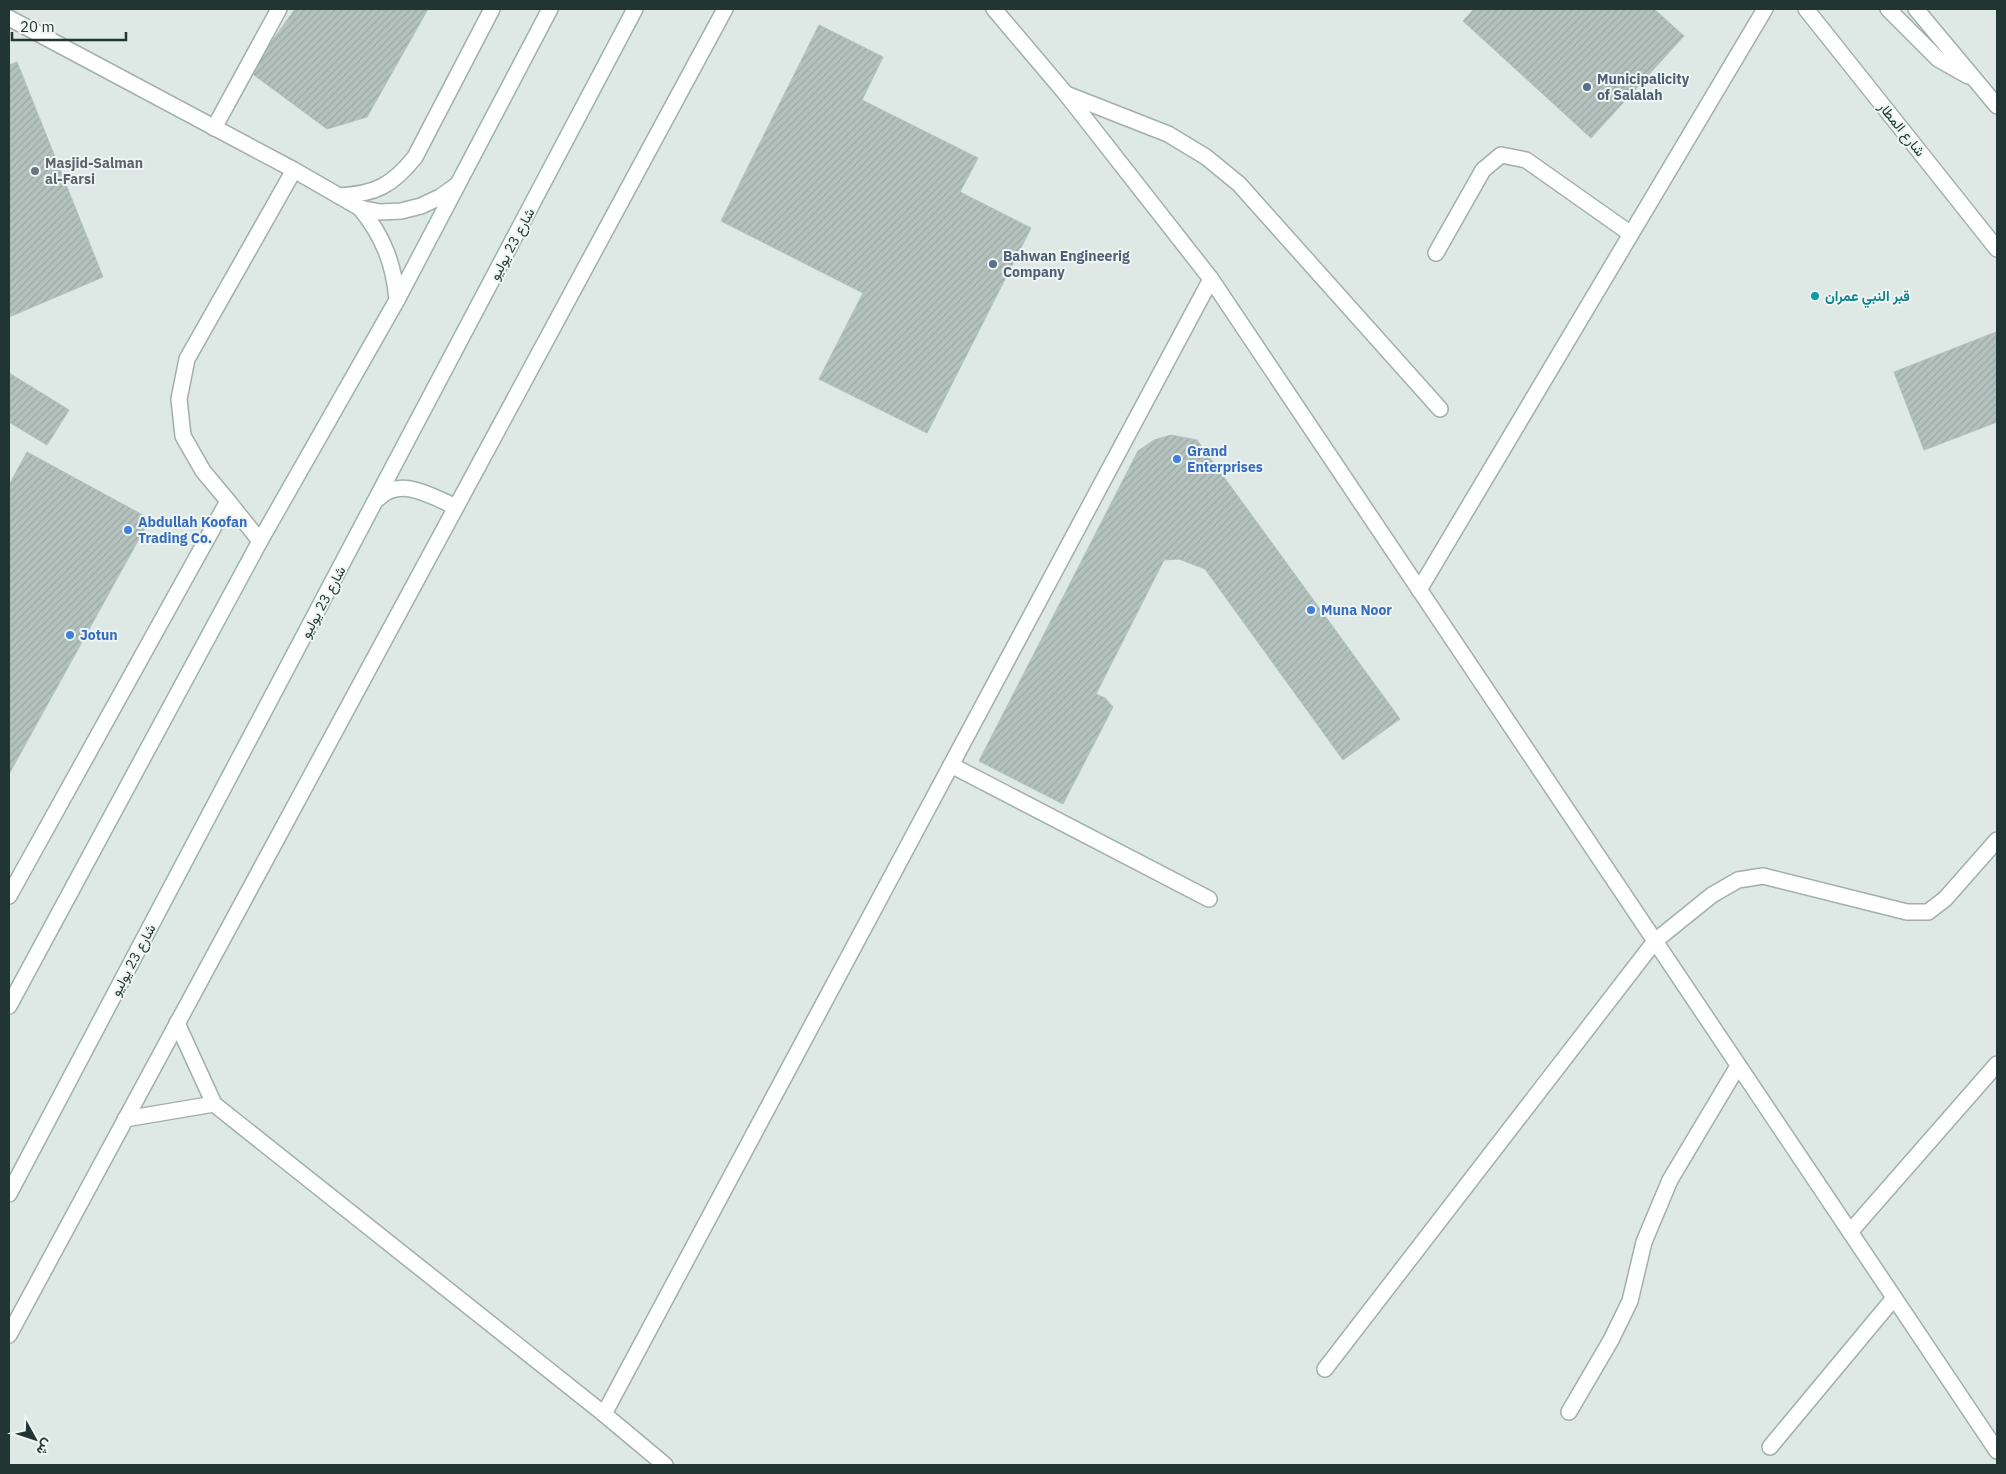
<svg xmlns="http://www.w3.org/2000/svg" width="2006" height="1474" viewBox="0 0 2006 1474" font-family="'IBM Plex Sans',Vazirmatn,sans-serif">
  <defs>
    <pattern id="building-hatch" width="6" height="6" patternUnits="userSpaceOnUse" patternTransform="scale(1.25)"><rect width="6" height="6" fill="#b4c2be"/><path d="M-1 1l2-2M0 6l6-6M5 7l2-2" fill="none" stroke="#9aa7a4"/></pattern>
  </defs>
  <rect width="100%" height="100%" fill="#dee8e5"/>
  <g fill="url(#building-hatch)" stroke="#b1c1bc">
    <polygon points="295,9 428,9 367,117 327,129 250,72"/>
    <polygon points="1474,9 1654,9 1684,36 1591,138 1463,21"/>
    <polygon points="819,25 883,57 862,100 978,158 960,192 1031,228 927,433 819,379 863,293 721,221"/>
    <polygon points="17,62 103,277 9,317 9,65"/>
    <polygon points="1996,332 1997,422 1924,450 1894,372"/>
    <polygon points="9,373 69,410 47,445 9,422"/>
    <polygon points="1171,435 1197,440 1400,719 1343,760 1205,569 1179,559 1164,560 1096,694 1105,698 1113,707 1063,804 979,761 1138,451 1154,440"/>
    <polygon points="27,452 150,519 9,774 9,485"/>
  </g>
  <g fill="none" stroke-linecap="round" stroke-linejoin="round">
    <g stroke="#a2afac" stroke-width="18">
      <g id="service">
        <polyline points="1066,94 1168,134 1206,157 1239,184 1440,409"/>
        <polyline points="214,128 279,9"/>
        <path d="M339,196C375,194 392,186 415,157L492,9"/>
        <polyline points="1436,253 1483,170 1501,155 1526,160 1631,234"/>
        <polyline points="228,501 203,471 183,436 179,399 187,359 294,170"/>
        <polyline points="1419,590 1765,9"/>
        <polyline points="951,765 1209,899"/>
        <polyline points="1850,1232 1997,1064"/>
        <polyline points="1325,1369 1655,941 1712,895 1738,880 1763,876 1907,912 1928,912 1945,899 1997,840"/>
        <polyline points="1569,1412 1611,1340 1630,1301 1644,1242 1670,1180 1738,1066"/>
        <polyline points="1770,1447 1894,1298"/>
      </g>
    </g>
    <g stroke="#a2afac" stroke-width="18">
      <g id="minor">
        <polyline points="994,9 1066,94 1211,279 1997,1451"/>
        <polyline points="9,18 294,170 360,208 380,212 401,211 421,206 440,197 457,185"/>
        <path d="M360,208C383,236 394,264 397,300"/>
        <polyline points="9,896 228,501 260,541"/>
        <polyline points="177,1023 214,1104 604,1414 665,1465"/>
        <polyline points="125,1119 214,1104"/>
        <polyline points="9,1335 725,9"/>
        <polyline points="604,1414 1211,279"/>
      </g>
    </g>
    <g stroke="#a2afac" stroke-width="18">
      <g id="tertiary">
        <polyline points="1806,9 1997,249"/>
        <polyline points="1888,9 1938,59 1968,76"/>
        <polyline points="1916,9 1997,106"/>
      </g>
    </g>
    <g stroke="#9eb2ad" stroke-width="18">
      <g id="secondary">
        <path d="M379,498C401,476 433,497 456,507"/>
        <polyline points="9,1006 260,541 397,300 550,9"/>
        <polyline points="9,1194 635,9"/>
      </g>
    </g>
    <use href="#service" stroke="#fff" stroke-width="15"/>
    <use href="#minor" stroke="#fff" stroke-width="15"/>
    <use href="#tertiary" stroke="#fff" stroke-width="15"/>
    <use href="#secondary" stroke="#fff" stroke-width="15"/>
  </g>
  <g fill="#5c6f8a" stroke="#eef5f2" stroke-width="2">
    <circle cx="1587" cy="87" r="5"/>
    <circle cx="993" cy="264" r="5"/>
  </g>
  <circle fill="#6b7280" stroke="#eef5f2" stroke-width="2" cx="35" cy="171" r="5"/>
  <circle fill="#0f9aa8" stroke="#eef5f2" stroke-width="2" cx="1815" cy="296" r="5"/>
  <g fill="#3f7fe0" stroke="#eef5f2" stroke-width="2">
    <circle cx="1177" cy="459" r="5"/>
    <circle cx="128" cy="530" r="5"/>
    <circle cx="1311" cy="610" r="5"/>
    <circle cx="70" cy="635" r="5"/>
  </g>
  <g text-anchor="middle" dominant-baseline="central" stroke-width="4" stroke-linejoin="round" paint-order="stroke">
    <g font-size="14" font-weight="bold" fill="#4e5e75" stroke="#eef5f2" text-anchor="start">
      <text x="1597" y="79">Municipalicity<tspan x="1597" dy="16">of Salalah</tspan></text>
      <text x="1003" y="256">Bahwan Engineerig<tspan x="1003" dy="16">Company</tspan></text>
    </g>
    <g font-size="14" fill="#213632" stroke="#eef5f2">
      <text transform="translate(1902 129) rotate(51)">شارع المطار</text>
      <text transform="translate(512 244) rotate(-62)">شارع 23 يوليو</text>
      <text transform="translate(323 602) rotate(-62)">شارع 23 يوليو</text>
      <text transform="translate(133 960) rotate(-62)">شارع 23 يوليو</text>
    </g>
    <g font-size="14" font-weight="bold" fill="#5b616d" stroke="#eef5f2" text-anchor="start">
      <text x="45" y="163">Masjid-Salman<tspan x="45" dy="16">al-Farsi</tspan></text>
    </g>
    <g font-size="14" font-weight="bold" fill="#0d838f" stroke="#eef5f2" text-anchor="start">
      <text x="1825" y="296">قبر النبي عمران</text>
    </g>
    <g font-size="14" font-weight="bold" fill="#366cbe" stroke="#eef5f2" text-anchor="start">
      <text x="1187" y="451">Grand<tspan x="1187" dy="16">Enterprises</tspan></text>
      <text x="138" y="522">Abdullah Koofan<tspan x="138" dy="16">Trading Co.</tspan></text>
      <text x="1321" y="610">Muna Noor</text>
      <text x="80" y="635">Jotun</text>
    </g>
  </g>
  <rect width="2006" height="1474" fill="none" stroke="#213632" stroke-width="20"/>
  <g transform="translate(35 1439) rotate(130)" stroke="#eef5f2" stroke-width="4" paint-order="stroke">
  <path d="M0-4L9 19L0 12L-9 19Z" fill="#213632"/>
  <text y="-8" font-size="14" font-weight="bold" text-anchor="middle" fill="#213632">ش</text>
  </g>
  <path d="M12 32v8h114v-8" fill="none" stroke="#213632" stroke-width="2.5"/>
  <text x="20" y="32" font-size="15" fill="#213632" stroke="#eef5f2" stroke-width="4" paint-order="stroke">20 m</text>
</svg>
